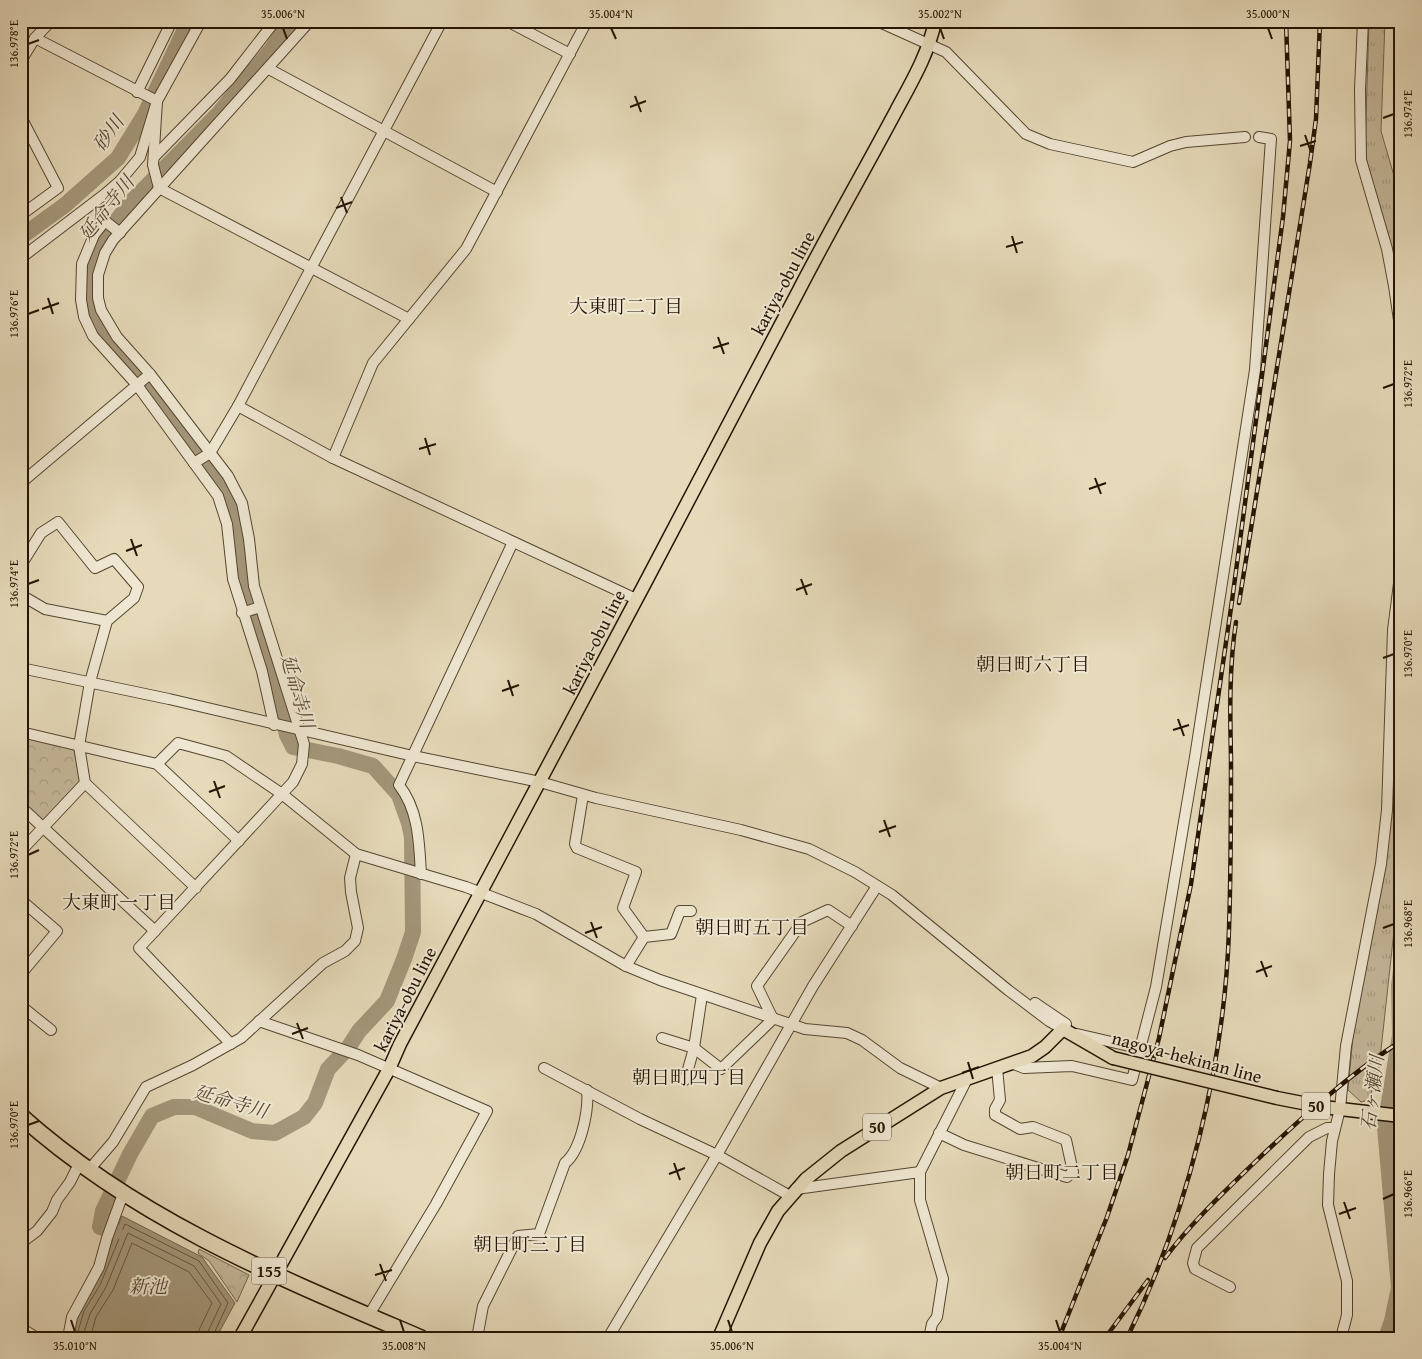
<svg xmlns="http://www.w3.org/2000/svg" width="1422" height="1359" viewBox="0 0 1422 1359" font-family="'Gentium Book Plus','Noto Serif JP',serif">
  <defs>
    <pattern id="grass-tufts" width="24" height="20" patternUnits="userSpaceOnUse" patternTransform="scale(1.25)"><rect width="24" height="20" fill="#c5b89b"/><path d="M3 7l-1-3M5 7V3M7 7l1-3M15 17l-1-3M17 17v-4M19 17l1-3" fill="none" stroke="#a99d84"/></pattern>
    <pattern id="park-crowns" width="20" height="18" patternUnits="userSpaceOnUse" patternTransform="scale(1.25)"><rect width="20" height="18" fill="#c5b89b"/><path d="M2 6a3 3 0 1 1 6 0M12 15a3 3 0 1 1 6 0" fill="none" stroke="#a99d84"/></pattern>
  </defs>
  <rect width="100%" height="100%" fill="#e6daba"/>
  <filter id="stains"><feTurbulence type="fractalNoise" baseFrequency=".004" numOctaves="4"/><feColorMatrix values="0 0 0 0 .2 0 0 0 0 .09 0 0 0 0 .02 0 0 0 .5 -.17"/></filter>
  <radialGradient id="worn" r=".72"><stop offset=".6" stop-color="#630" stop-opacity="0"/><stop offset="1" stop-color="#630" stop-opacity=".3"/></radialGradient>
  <g fill="url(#grass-tufts)" stroke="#74664e">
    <polygon points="1369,21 1385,21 1381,131 1401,200 1401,300 1399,284 1369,173 1365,151"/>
    <polygon points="1401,607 1401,867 1379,1068 1369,1100 1361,1102 1348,1090 1354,1025 1384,869 1393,801"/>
  </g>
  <g fill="url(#park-crowns)" stroke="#74664e">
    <polygon points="26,736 77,749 77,766 82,781 43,822 21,800 21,758"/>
    <polygon points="199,1249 249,1275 237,1302 209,1261 198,1253"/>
  </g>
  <polygon fill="#a4977b" stroke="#71634b" points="122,1216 202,1257 235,1303 216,1338 71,1338 79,1309 96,1283"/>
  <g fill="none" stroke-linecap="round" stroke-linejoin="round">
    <g stroke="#64563e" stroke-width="1">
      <polyline points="76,1338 84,1311 100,1285 125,1224 199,1261 228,1303 212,1338"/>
      <polyline points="82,1338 90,1314 106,1287 128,1233 194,1266 221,1304 205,1338"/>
      <polyline points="90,1338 96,1317 113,1290 132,1243 189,1272 212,1303 199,1330 198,1338"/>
    </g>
    <g stroke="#a4977b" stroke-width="16">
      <polyline points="21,237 65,205 118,158 145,114 189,21"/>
      <polyline points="115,1232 100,1227 103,1211 130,1154 152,1116 174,1107 195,1107 252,1131 275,1133 304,1117 315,1103 328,1069 348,1048 359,1031 387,1001 404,959 413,932 412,837 409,823 399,795 373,766 338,756 293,747 287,735 271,665 245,596 238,531 226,492 159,398 105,335 96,321 88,289 88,272 94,250 132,201 219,113 271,50 291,21"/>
      <polyline points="1386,1338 1392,1321 1399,1288 1385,1127 1400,1035 1399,986 1401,970"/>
    </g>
    <g stroke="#544630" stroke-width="12">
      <g id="minor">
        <polyline points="507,21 570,54"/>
        <polyline points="877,21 946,52 1026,134 1050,144 1133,162 1170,146 1186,142 1245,137"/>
        <polyline points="1363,21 1360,89 1361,160 1387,249 1394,286 1401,334"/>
        <polyline points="35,38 157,101"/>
        <polyline points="21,61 35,38 51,21"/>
        <polyline points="269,69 497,192"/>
        <polyline points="137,92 172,21"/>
        <polyline points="157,101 153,165 159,188 409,319"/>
        <polyline points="21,117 58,188 21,215"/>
        <polyline points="154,157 230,79 275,21"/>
        <polyline points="120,233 105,221 94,235 82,264 81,300 84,317 93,336 137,385 218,496 227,524 233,579 262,671 274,725"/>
        <polyline points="21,258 105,194 120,181 140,157 157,101 201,21"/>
        <polyline points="238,406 333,458 636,599"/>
        <polyline points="333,458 373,363 466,249 587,21"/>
        <polyline points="194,463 210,453 238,406 442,21"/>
        <polyline points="21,483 150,374"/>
        <polyline points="21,565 41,533 58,522 95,568 114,559 138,587 134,598 107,621 90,682 79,746 85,783 196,888"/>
        <polyline points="21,595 45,609 107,621"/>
        <polyline points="242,613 260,607"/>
        <polyline points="21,668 169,699 413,756 540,782 596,798 741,830 809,849 855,872 892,895 1008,990 1049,1021 1063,1029"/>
        <polyline points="21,732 157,764 239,841"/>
        <polyline points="157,764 178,743 226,756 282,794 356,854 466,887 536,914 626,966 660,980 805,1029 847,1033 862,1040 900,1068 941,1088"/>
        <polyline points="583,795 575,844 577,848 636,872 623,908 644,937"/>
        <polyline points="21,807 155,931"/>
        <polyline points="21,851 85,783"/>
        <path d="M421,874C419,842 419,811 399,785L513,542"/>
        <polyline points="21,900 57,931 21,974"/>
        <polyline points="626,966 644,937 671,934 680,911 691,911"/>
        <polyline points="1035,1003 1066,1024"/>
        <polyline points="21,1006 51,1030"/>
        <polyline points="259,1021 358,1055 487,1111 436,1204 369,1315"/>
        <polyline points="1077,1034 1142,1049"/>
        <polyline points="662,1038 694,1048 721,1069 773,1019 757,986 802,922 828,910 852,926"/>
        <polyline points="231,1044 139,948 293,782 302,764 304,744 254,586 249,539 242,503 228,476 150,374 117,337 101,310 98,298 98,275 105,253 113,240 310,21"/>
        <polyline points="1011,1063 1024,1068 1072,1066 1132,1080 1156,987 1195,757 1255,370 1271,139 1259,137"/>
        <polyline points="544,1068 640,1119 717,1155 790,1196"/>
        <polyline points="685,1080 694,1048 702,995"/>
        <polyline points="939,1133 964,1145 1067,1177 1073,1172 1066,1140 1033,1127 1020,1129 995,1115 995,1109 1000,1100 997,1068"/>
        <polyline points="88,1171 113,1142 146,1087 193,1065 241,1038 323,963 345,951 355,941 358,928 351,892 350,878 356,854"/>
        <polyline points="796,1189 920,1172"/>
        <polyline points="21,1243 37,1231 52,1212 57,1200 70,1182 79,1164"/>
        <polyline points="1230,1287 1195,1269 1193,1263 1197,1248 1309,1137 1327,1128 1335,1128"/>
        <polyline points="21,1328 37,1338"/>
        <polyline points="68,1338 72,1317 99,1267 107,1238 123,1194"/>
        <path d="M477,1338L483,1306L518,1236L539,1234L565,1163C581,1150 589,1110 587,1090"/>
        <polyline points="608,1338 717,1155 813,986 877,886"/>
        <polyline points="929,1338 932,1324 937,1317 943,1279 920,1200 920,1172 968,1077"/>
        <polyline points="1341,1338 1347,1315 1347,1281 1328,1205 1329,1174 1332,1141 1340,1109 1346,1046 1381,864 1387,810 1393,630 1401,568"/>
      </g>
    </g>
    <g stroke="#241402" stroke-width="15">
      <g id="major">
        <polyline points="1277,1098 1323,1107 1401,1116"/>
        <path d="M240,1338L389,1069L400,1044C535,793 667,542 799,290C830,230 864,171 896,111C911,83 929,53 935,21"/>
        <polyline points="719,1338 760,1243 778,1211 806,1179 841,1151 941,1088 1032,1056 1045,1047 1063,1029 1113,1058"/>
      </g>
    </g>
    <g stroke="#241402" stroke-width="18">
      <path id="highway" d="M21,1116C137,1220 280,1278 421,1338"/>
    </g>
    <use href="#minor" stroke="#efe7d2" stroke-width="10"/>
    <use href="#major" stroke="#e6daba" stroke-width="12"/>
    <use href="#highway" stroke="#e6daba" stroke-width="15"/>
    <g stroke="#241402" stroke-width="4.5">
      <g id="rail">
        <polyline points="1239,603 1310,163 1316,119 1320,21"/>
        <path d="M1165,1258C1191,1223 1223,1193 1254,1163C1300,1119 1347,1076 1401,1041"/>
        <polyline points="1059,1338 1107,1217 1128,1155 1159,1038 1191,884 1232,601 1283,217 1290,141 1286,21"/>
        <polyline points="1105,1338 1148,1280"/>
        <path d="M1127,1338C1187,1217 1225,1063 1229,929C1231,872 1231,815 1231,758C1230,714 1229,667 1236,622"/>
      </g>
    </g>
    <use href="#rail" stroke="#efe7d2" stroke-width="2.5" stroke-dasharray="8" stroke-linecap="butt"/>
    <g stroke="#241402" stroke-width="15" stroke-linecap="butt">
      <polyline id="major-bridge" points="1113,1058 1277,1098"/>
    </g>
    <use href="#major-bridge" stroke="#e6daba" stroke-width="12"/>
  </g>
  <path fill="none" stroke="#241402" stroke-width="2" d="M283,28L287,39M611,28L616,39M940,28L944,39M1268,28L1272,39M28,44L39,40M635,96L641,112M630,107L646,101M1383,118L1394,114M1305,135L1311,152M1300,146L1316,141M341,197L347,213M336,208L352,202M1012,236L1017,253M1006,247L1023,242M48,298L53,314M42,309L59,303M28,314L39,310M718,337L724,354M713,348L729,343M1383,388L1394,384M425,438L430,455M419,449L436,444M1095,478L1101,494M1089,489L1106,483M131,539L137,556M126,551L142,545M801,579L807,595M28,584L39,580M796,590L812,584M1383,658L1394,654M508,680L513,696M502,691L519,685M1178,719L1184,736M1173,730L1189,725M214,781L220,798M209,792L225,786M884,820L890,837M879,832L896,826M28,855L39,850M591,922L597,938M1383,928L1394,924M585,933L602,927M1261,961L1267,977M1256,972L1272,966M297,1023L303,1039M292,1034L308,1028M968,1062L973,1079M962,1073L979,1067M28,1125L39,1121M674,1163L680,1180M669,1174L685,1168M1383,1199L1394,1194M1344,1202L1350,1219M1339,1214L1356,1208M380,1264L386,1281M375,1275L392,1270M71,1320L75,1332M400,1320L404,1332M728,1320L732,1332M1056,1320L1060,1332"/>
  <g text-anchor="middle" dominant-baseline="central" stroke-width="4" stroke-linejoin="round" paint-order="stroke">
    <g fill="#efe7d2" stroke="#615340" stroke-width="1">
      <rect x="1302" y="1092.5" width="28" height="27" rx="4"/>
      <rect x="863" y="1113.5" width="28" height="27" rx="4"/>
      <rect x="251.5" y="1257.5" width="35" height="27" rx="4"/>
    </g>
    <g font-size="16" font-weight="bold" fill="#241402">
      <text x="1316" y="1106">50</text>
      <text x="877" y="1127">50</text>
      <text x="269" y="1271">155</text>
    </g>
    <g font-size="18" fill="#241402" stroke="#efe7d2">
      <text transform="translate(783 283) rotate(-62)">kariya-obu line</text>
      <text transform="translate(594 642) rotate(-63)">kariya-obu line</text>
      <text transform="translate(405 999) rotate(-63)">kariya-obu line</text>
      <text transform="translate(1187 1057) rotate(15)">nagoya-hekinan line</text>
    </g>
    <g font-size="19" font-style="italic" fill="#574832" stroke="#efe7d2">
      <text transform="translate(108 133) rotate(-55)">砂川</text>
      <text transform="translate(106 208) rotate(-52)">延命寺川</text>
      <text transform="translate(298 691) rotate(74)">延命寺川</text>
      <text transform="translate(1372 1093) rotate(-83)">石ヶ瀬川</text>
      <text transform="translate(231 1101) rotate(16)">延命寺川</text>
      <text x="148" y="1286">新池</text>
    </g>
    <g font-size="19" fill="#241402" stroke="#efe7d2">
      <text x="626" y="306">大東町二丁目</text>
      <text x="1033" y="664">朝日町六丁目</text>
      <text x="119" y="902">大東町一丁目</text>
      <text x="752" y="927">朝日町五丁目</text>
      <text x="689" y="1077">朝日町四丁目</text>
      <text x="1062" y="1172">朝日町二丁目</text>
      <text x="530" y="1244">朝日町三丁目</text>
    </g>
  </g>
  <rect width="1422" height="1359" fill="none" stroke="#e6daba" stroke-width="55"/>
  <rect x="28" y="28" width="1366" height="1304" fill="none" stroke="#241402" stroke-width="2"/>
  <g font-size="12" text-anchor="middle" fill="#241402">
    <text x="283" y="18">35.006°N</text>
    <text x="611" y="18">35.004°N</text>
    <text x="940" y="18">35.002°N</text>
    <text x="1268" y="18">35.000°N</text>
    <text transform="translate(14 44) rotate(-90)" y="4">136.978°E</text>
    <text transform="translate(1408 114) rotate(-90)" y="4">136.974°E</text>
    <text transform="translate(14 314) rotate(-90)" y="4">136.976°E</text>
    <text transform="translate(1408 384) rotate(-90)" y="4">136.972°E</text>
    <text transform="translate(14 584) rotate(-90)" y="4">136.974°E</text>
    <text transform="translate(1408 654) rotate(-90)" y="4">136.970°E</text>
    <text transform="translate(14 855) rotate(-90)" y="4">136.972°E</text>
    <text transform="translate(1408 924) rotate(-90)" y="4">136.968°E</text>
    <text transform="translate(14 1125) rotate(-90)" y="4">136.970°E</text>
    <text transform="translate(1408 1194) rotate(-90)" y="4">136.966°E</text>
    <text x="75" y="1350">35.010°N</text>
    <text x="404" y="1350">35.008°N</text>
    <text x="732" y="1350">35.006°N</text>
    <text x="1060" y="1350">35.004°N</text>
  </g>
  <rect width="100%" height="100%" filter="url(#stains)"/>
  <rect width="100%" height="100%" fill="url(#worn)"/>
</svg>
